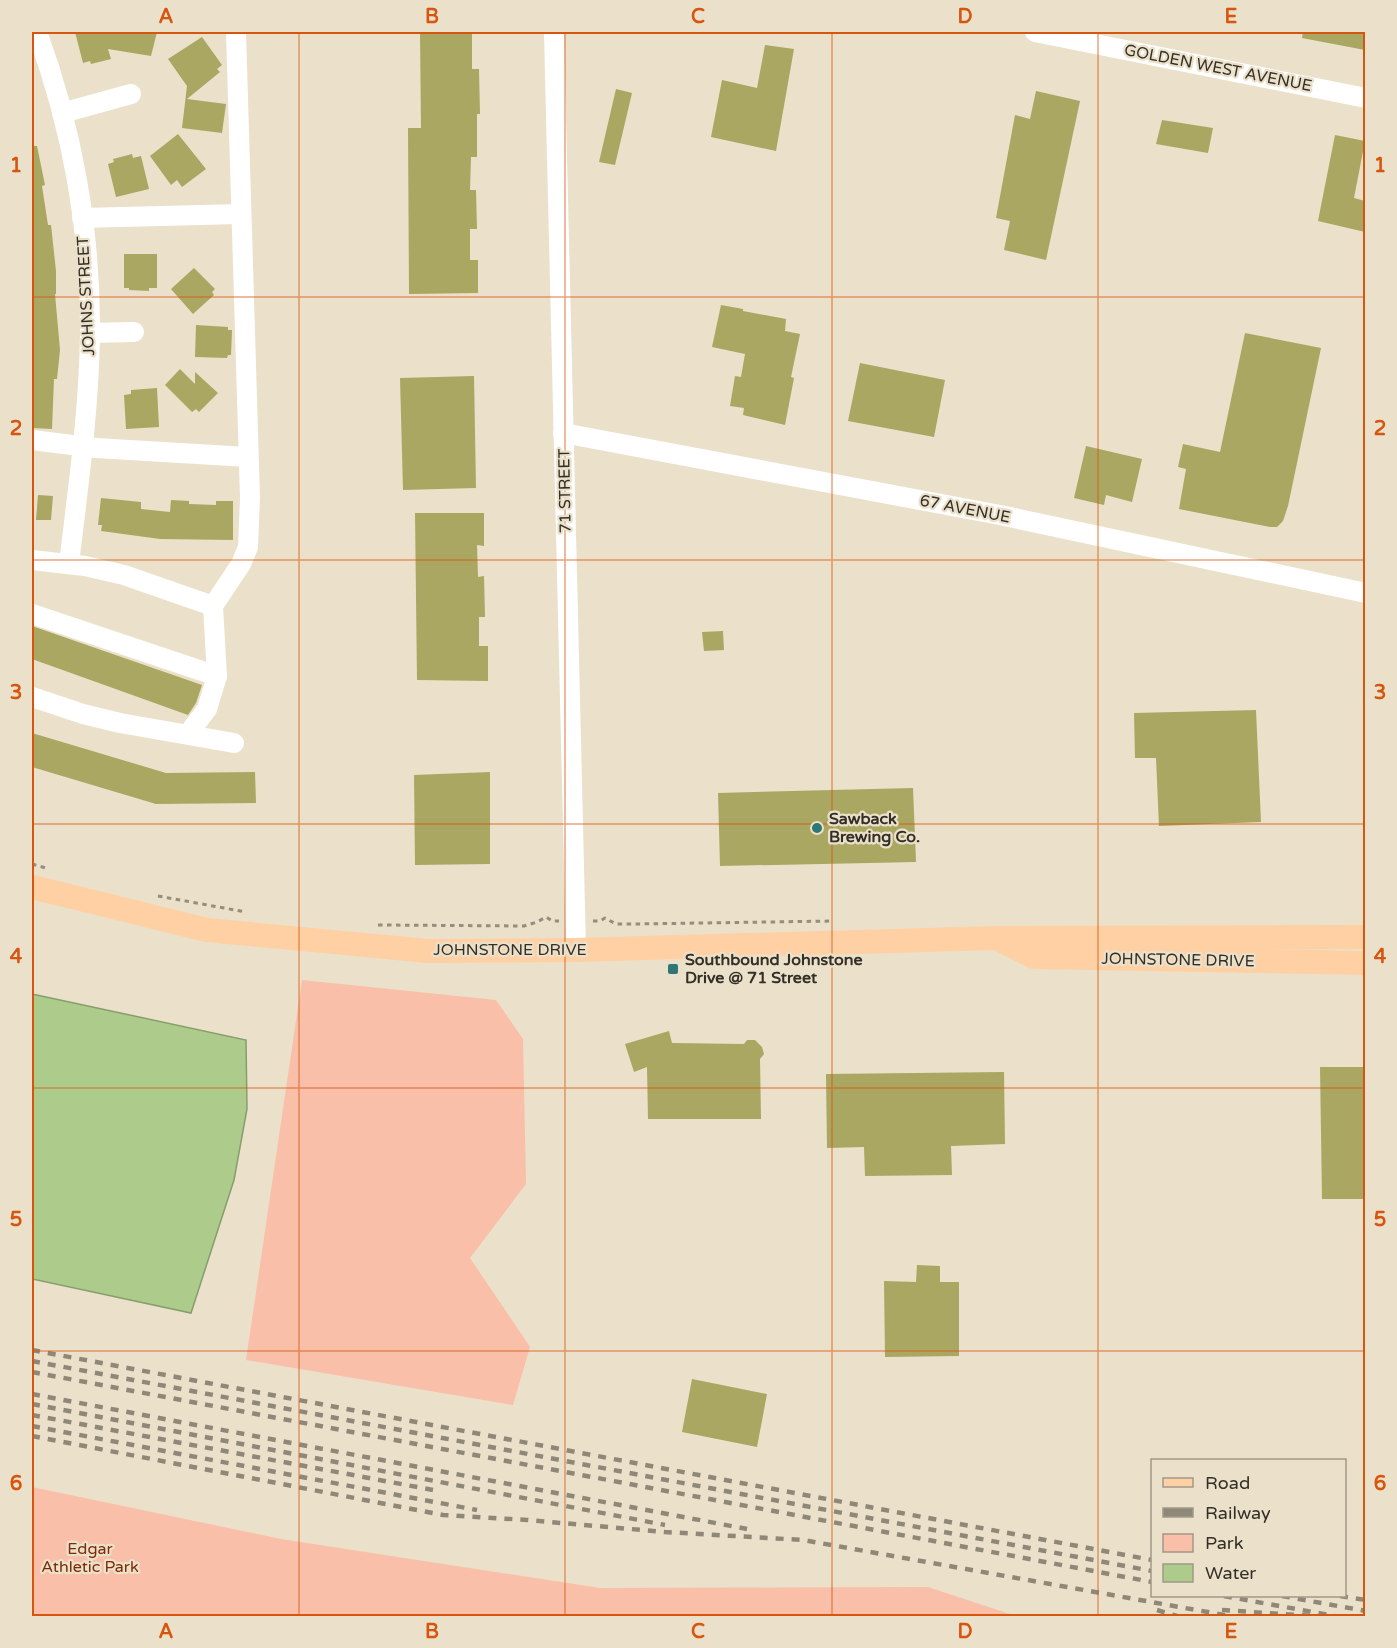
<svg xmlns="http://www.w3.org/2000/svg" width="1397" height="1648" viewBox="0 0 1397 1648" font-family="'Varela Round',sans-serif">
  <rect width="100%" height="100%" fill="#ebe0ca"/>
  <g fill="#f9bfa9">
    <polygon points="302,980 496,1000 523,1039 526,1184 470,1258 530,1347 513,1405 246,1360"/>
    <polygon points="32,1487 281,1539 600,1588 928,1587 1016,1616 32,1616"/>
  </g>
  <polygon fill="#adcc8c" stroke="#889d6d" stroke-width="1.5" points="32,994 246,1040 247,1109 234,1180 191,1313 32,1279"/>
  <g fill="#a9a761">
    <polygon points="75,32 157,32 151,56 108,49 111,59 91,64 90,61 83,63"/>
    <polygon points="420,32 472,32 472,69 479,69 480,114 477,114 477,157 471,157 470,190 476,190 477,229 470,229 470,260 478,260 478,293 409,294 408,128 421,128"/>
    <polygon points="1303,32 1365,32 1365,50 1302,38"/>
    <polygon points="202,37 222,65 217,69 220,72 187,99 226,104 222,133 182,128 187,86 168,59"/>
    <polygon points="765,45 794,49 776,151 711,137 722,80 757,88"/>
    <polygon points="616,89 632,93 615,165 599,162"/>
    <polygon points="1036,91 1080,101 1046,260 1004,250 1010,221 996,218 1015,115 1030,119"/>
    <polygon points="1162,120 1213,128 1208,153 1156,144"/>
    <polygon points="178,134 206,169 182,187 177,180 171,185 150,156"/>
    <polygon points="1335,135 1365,141 1354,198 1365,201 1365,232 1318,221"/>
    <polygon points="32,146 37,146 45,185 42,186 48,225 51,225 56,271 56,294 55,294 60,350 57,379 54,379 52,429 32,428"/>
    <polygon points="132,154 133,158 141,156 149,189 116,197 108,164 114,162 113,159"/>
    <polygon points="124,254 157,254 157,288 149,288 149,291 129,290 129,288 124,288"/>
    <polygon points="194,268 215,289 212,292 214,295 193,314 171,289"/>
    <polygon points="721,305 743,309 743,311 786,319 785,331 800,334 791,377 794,378 785,425 743,415 744,408 730,406 735,376 741,377 745,354 712,347"/>
    <polygon points="196,325 228,327 228,330 232,330 231,355 228,355 227,358 195,357"/>
    <polygon points="1245,333 1321,348 1288,506 1283,521 1277,527 1270,527 1179,509 1186,469 1178,467 1183,444 1220,452"/>
    <polygon points="860,363 945,380 934,437 848,421"/>
    <polygon points="180,369 195,384 195,372 218,393 199,412 196,409 192,412 165,385"/>
    <polygon points="474,376 476,488 403,490 400,378"/>
    <polygon points="157,388 159,427 126,429 124,395 131,394 131,390"/>
    <polygon points="1086,446 1142,459 1132,502 1106,495 1104,505 1074,498"/>
    <polygon points="38,495 53,496 51,520 36,520"/>
    <polygon points="101,498 141,502 141,509 170,512 171,500 189,501 189,504 216,505 216,501 233,501 233,540 160,539 101,531 102,525 98,525"/>
    <polygon points="415,513 484,513 484,546 477,545 478,577 484,576 485,617 479,617 479,646 488,646 488,681 417,680"/>
    <polygon points="32,626 202,685 196,703 188,715 32,659"/>
    <polygon points="723,631 724,650 704,651 702,632"/>
    <polygon points="1256,710 1261,822 1159,826 1156,758 1135,758 1134,713"/>
    <polygon points="32,733 166,773 255,772 256,803 156,804 32,767"/>
    <polygon points="490,772 490,864 415,865 414,775"/>
    <polygon points="913,788 916,862 720,866 718,793"/>
    <polygon points="669,1031 672,1043 744,1044 747,1040 755,1040 762,1047 764,1054 760,1059 761,1119 648,1119 647,1067 634,1072 625,1044"/>
    <polygon points="1320,1067 1365,1067 1365,1199 1322,1199"/>
    <polygon points="1004,1072 1005,1144 951,1146 952,1175 865,1176 864,1147 827,1148 826,1074"/>
    <polygon points="917,1265 940,1266 940,1282 959,1282 959,1356 885,1357 884,1281 916,1282"/>
    <polygon points="692,1379 767,1394 757,1447 682,1432"/>
  </g>
  <g fill="none" stroke-linecap="round" stroke-linejoin="round">
    <g stroke="#958d7d" stroke-width="3" stroke-dasharray="4.5 4.5" stroke-linecap="butt">
      <polyline points="32,864 49,869"/>
      <polyline points="158,896 246,912"/>
      <polyline points="593,921 600,921 605,918 616,924 636,924 833,921"/>
      <polyline points="378,925 524,926 537,922 546,917 552,921 559,921"/>
    </g>
    <g stroke="#fff" stroke-width="20">
      <path d="M37,32C72,127 91,232 90,334C89,411 78,488 69,564"/>
      <polyline points="554,32 576,950"/>
      <polyline points="1035,32 1366,98"/>
      <polyline points="62,113 131,94"/>
      <polyline points="82,218 240,214"/>
      <polyline points="90,333 134,332"/>
      <polyline points="563,433 1000,515 1366,593"/>
      <polyline points="32,440 96,448 248,457"/>
      <polyline points="32,560 85,566 124,575 213,606"/>
      <polyline points="32,614 217,676"/>
      <polyline points="32,697 83,714 120,723 234,743"/>
      <polyline points="188,734 207,709 217,676 213,606 241,564 248,547 250,498 236,32"/>
    </g>
    <g stroke="#fed0a4" stroke-width="24">
      <polyline points="32,887 207,930 428,951 576,950 995,938 1366,937"/>
      <polyline points="1000,940 1034,957 1366,963"/>
    </g>
    <g stroke="#8f8878" stroke-width="4.5" stroke-dasharray="8 8" stroke-linecap="butt">
      <polyline points="32,1350 1152,1560"/>
      <polyline points="32,1361 1152,1571"/>
      <polyline points="32,1372 1152,1582"/>
      <polyline points="32,1394 747,1529"/>
      <polyline points="32,1404 665,1525"/>
      <polyline points="32,1415 433,1490"/>
      <polyline points="32,1426 477,1510"/>
      <polyline points="32,1436 443,1515 527,1520 665,1532 803,1540 1230,1616"/>
      <polyline points="1224,1596 1335,1616"/>
      <polyline points="1282,1596 1366,1611"/>
      <polyline points="1340,1596 1366,1600"/>
      <polyline points="1157,1610 1177,1616"/>
      <polyline points="1222,1610 1312,1616"/>
    </g>
  </g>
  <path fill="none" stroke="#d6550f" stroke-width="1.5" stroke-opacity="0.55" d="M299,32V1616M565,32V1616M832,32V1616M1098,32V1616M32,297H1366M32,560H1366M32,824H1366M32,1088H1366M32,1351H1366"/>
  <g fill="#2d7777" stroke="#ebe0ca" stroke-width="2">
    <circle cx="817" cy="828" r="6"/>
    <rect x="667" y="963" width="12" height="12" rx="3"/>
  </g>
  <g text-anchor="middle" dominant-baseline="central" stroke-width="4.5" stroke-linejoin="round" paint-order="stroke">
    <g font-size="16" fill="#332f26" stroke="#ebe0ca">
      <text transform="translate(1218 68) rotate(11)">GOLDEN WEST AVENUE</text>
      <text transform="translate(86 296) rotate(-93)">JOHNS STREET</text>
      <text transform="translate(565 491) rotate(-91)">71 STREET</text>
      <text transform="translate(965 509) rotate(11)">67 AVENUE</text>
      <text x="510" y="950">JOHNSTONE DRIVE</text>
      <text transform="translate(1178 960) rotate(1)">JOHNSTONE DRIVE</text>
    </g>
    <g font-size="16" font-weight="bold" fill="#332f26" stroke="#ebe0ca" text-anchor="start">
      <text x="829" y="819">Sawback<tspan x="829" dy="18">Brewing Co.</tspan></text>
      <text x="685" y="960">Southbound Johnstone<tspan x="685" dy="18">Drive @ 71 Street</tspan></text>
    </g>
    <g font-size="16" fill="#7c2b04" stroke="#ebe0ca">
      <text x="90" y="1549">Edgar<tspan x="90" dy="18">Athletic Park</tspan></text>
    </g>
  </g>
  <rect width="1397" height="1648" fill="none" stroke="#ebe0ca" stroke-width="66"/>
  <rect x="1151" y="1459" width="195" height="138" fill="#ebe0ca" stroke="#a19988" stroke-width="1.5"/>
  <rect x="1163" y="1478" width="30" height="9" fill="#fed0a4" stroke="#a19988" stroke-width="1.5"/>
  <text x="1205" y="1489" font-size="18" fill="#332f26">Road</text>
  <rect x="1163" y="1508" width="30" height="9" fill="#8f8878" stroke="#a19988" stroke-width="1.5"/>
  <text x="1205" y="1519" font-size="18" fill="#332f26">Railway</text>
  <rect x="1163" y="1534" width="30" height="18" fill="#f9bfa9" stroke="#a19988" stroke-width="1.5"/>
  <text x="1205" y="1549" font-size="18" fill="#332f26">Park</text>
  <rect x="1163" y="1564" width="30" height="18" fill="#adcc8c" stroke="#a19988" stroke-width="1.5"/>
  <text x="1205" y="1579" font-size="18" fill="#332f26">Water</text>
  <rect x="33" y="33" width="1331" height="1582" fill="none" stroke="#d6550f" stroke-width="2"/>
  <g font-size="20" text-anchor="middle" font-weight="bold" fill="#d6550f">
    <text x="166" y="23">A</text>
    <text x="432" y="23">B</text>
    <text x="698" y="23">C</text>
    <text x="965" y="23">D</text>
    <text x="1231" y="23">E</text>
    <text x="16" y="172">1</text>
    <text x="1380" y="172">1</text>
    <text x="16" y="435">2</text>
    <text x="1380" y="435">2</text>
    <text x="16" y="699">3</text>
    <text x="1380" y="699">3</text>
    <text x="16" y="963">4</text>
    <text x="1380" y="963">4</text>
    <text x="16" y="1226">5</text>
    <text x="1380" y="1226">5</text>
    <text x="16" y="1490">6</text>
    <text x="1380" y="1490">6</text>
    <text x="166" y="1638">A</text>
    <text x="432" y="1638">B</text>
    <text x="698" y="1638">C</text>
    <text x="965" y="1638">D</text>
    <text x="1231" y="1638">E</text>
  </g>
</svg>
